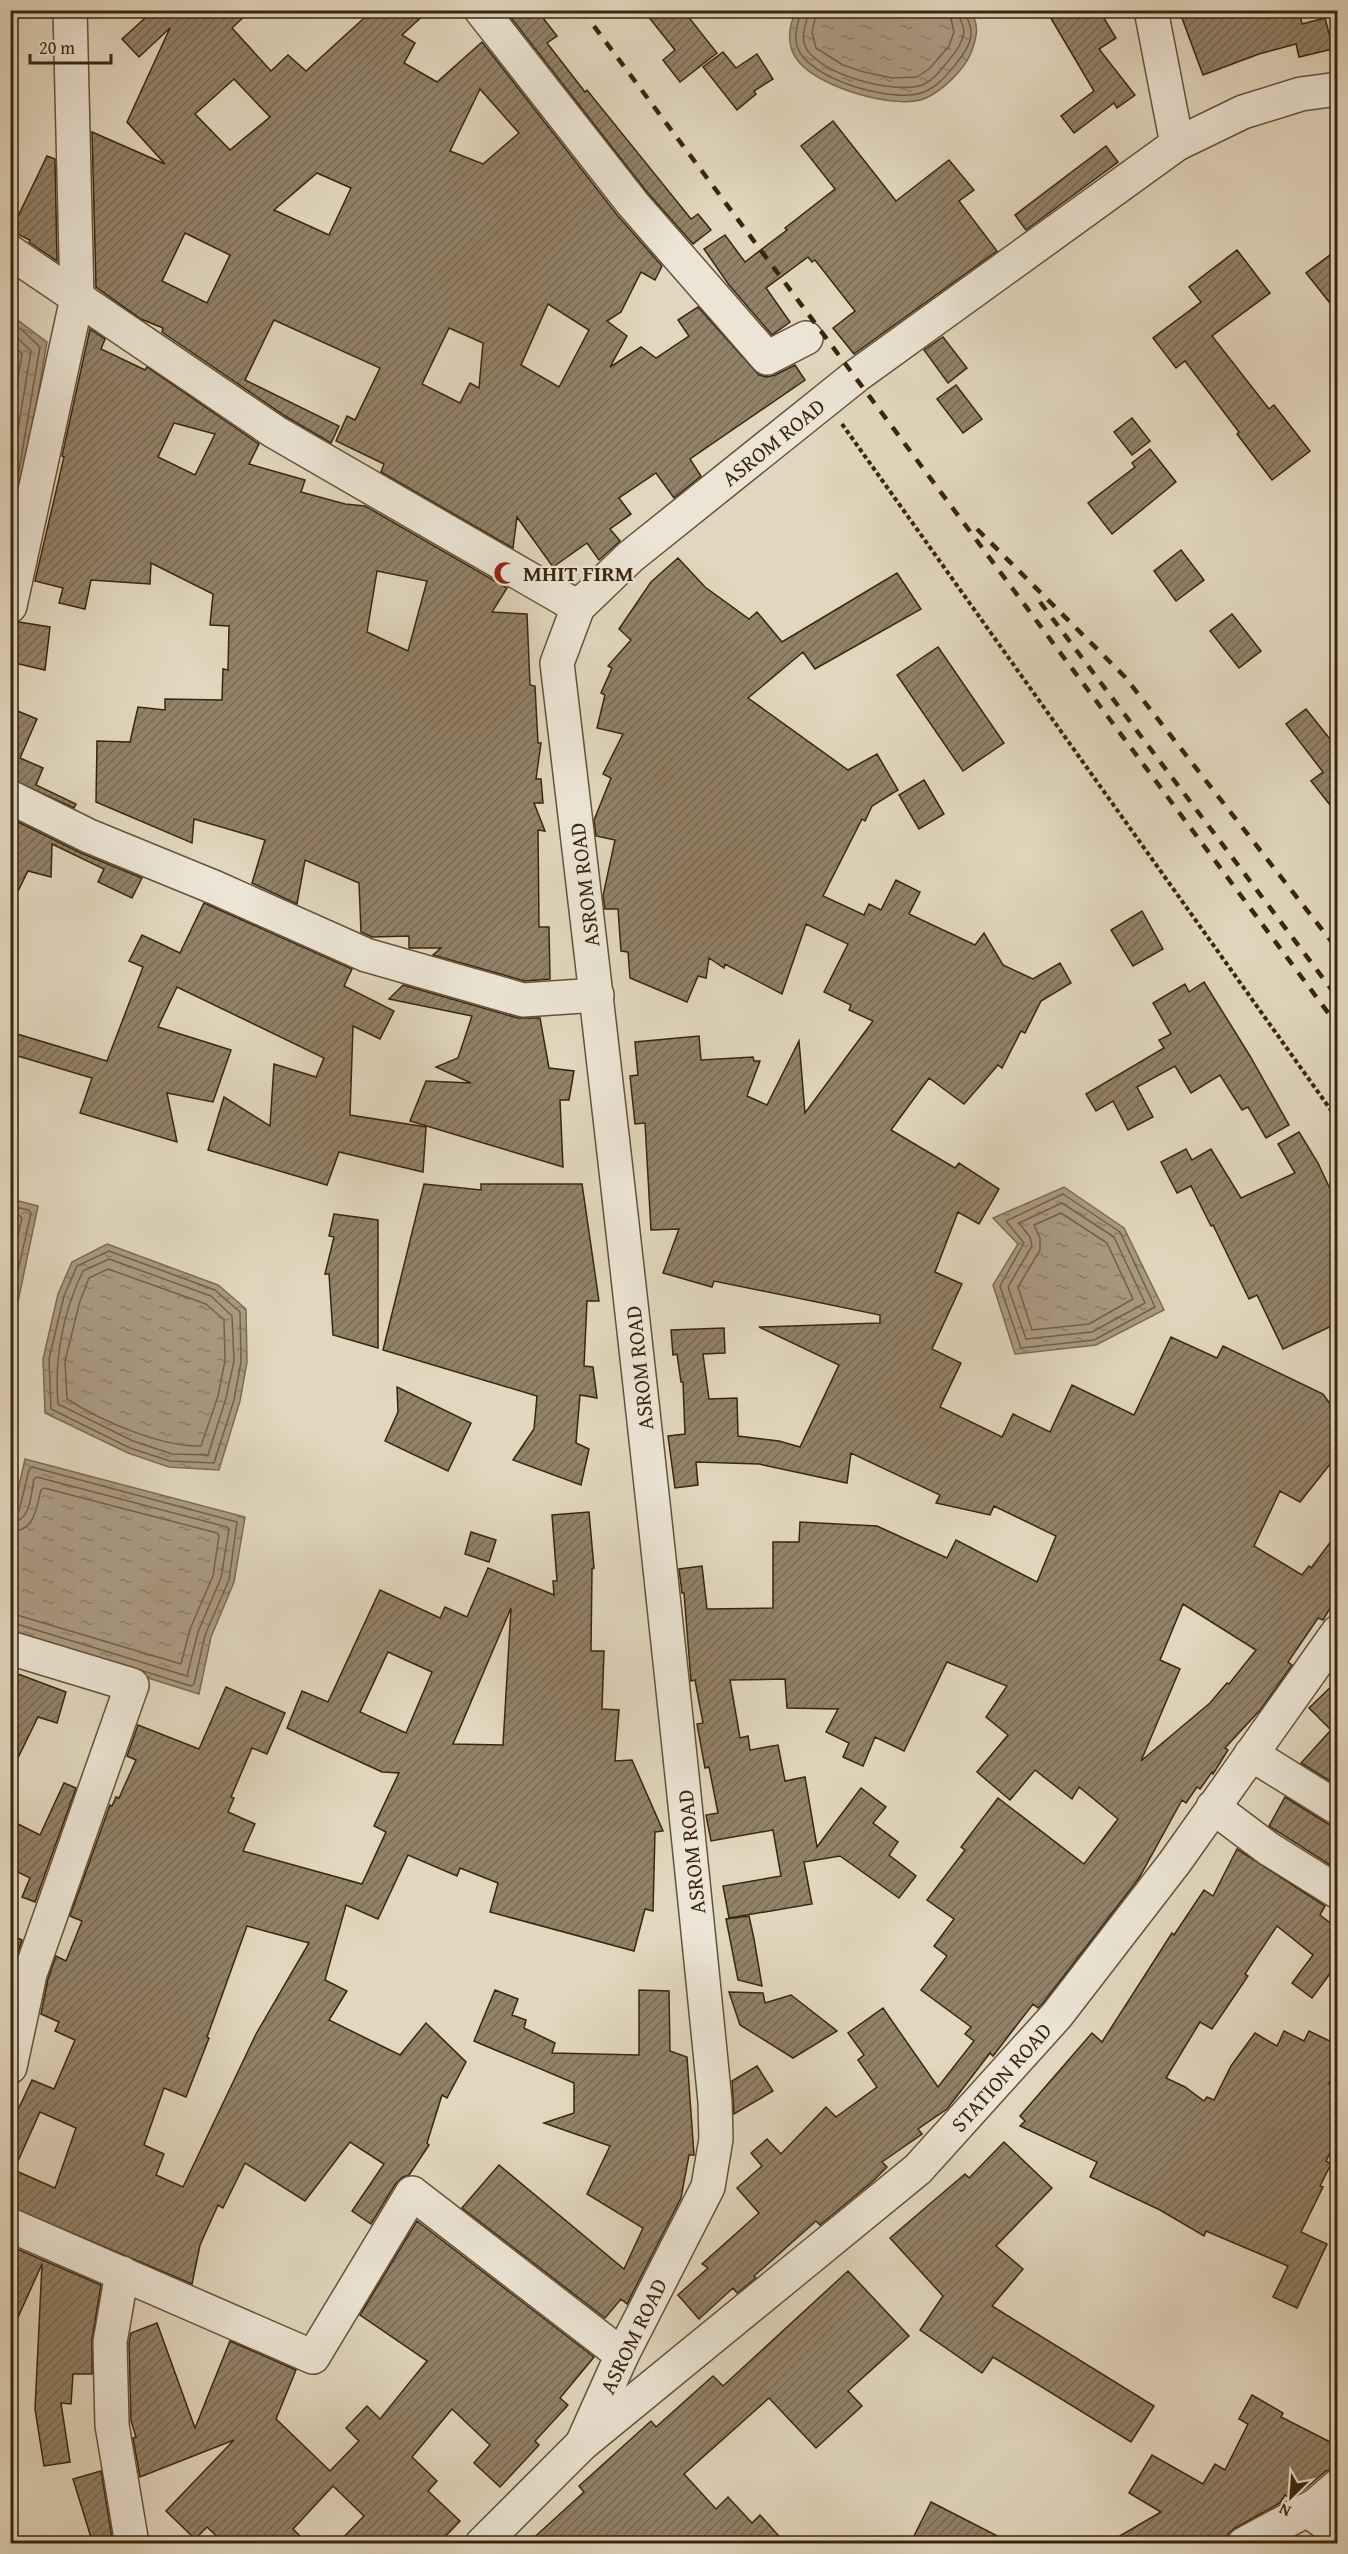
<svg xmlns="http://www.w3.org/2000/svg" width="1348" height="2554" viewBox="0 0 1348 2554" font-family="'Gentium Book Plus',serif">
  <defs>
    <pattern id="water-ripples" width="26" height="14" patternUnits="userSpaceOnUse" patternTransform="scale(1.5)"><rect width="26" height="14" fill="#a99a82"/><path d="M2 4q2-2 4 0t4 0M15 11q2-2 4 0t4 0" fill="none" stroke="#8b7d69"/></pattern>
    <pattern id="building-hatch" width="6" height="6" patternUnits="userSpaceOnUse" patternTransform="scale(1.5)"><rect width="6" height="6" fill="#918269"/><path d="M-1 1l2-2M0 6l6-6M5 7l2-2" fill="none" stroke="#786a55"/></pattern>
  </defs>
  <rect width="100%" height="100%" fill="#e1d7be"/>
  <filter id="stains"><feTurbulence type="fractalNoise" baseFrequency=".00333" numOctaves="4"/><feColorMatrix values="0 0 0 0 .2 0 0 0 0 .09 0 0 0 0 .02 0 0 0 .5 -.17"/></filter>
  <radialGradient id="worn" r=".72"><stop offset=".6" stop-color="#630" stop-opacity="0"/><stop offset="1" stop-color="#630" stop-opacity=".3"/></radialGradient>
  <g fill="url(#water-ripples)" stroke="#7d6b53" stroke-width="1.5">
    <path d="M970,11C980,25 977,37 971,53C964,70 943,90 926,98C897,111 819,87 799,62C786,47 788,27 796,11Z"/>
    <polygon points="11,315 47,342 22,490 11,509"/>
    <polygon points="1064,1187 1124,1228 1164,1310 1096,1345 1015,1354 993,1285 1018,1244 993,1218"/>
    <polygon points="11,1199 38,1206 11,1335 10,1199"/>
    <polygon points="107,1244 218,1285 246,1309 247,1362 240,1401 219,1470 169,1467 128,1453 45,1413 43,1359 58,1294 72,1262"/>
    <polygon points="25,1459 245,1517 234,1582 211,1637 199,1694 11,1635 11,1521"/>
  </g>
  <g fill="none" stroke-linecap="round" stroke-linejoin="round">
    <g stroke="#726048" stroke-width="1.5">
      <path d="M801,10C799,23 793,33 797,46C807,80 895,104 924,92C938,86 946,76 955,65C962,56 972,44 971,32C971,24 966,18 965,10"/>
      <path d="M808,10C808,23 800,33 805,46C817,74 895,95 922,85C934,80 941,70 949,60C955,53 963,43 964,32C964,24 958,18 958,10"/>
      <polyline points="817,10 812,32 816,48 843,65 864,72 892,78 917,77 929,69 949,46 954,32 949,10"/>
      <polyline points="10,322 22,330 40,347 16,488 10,497"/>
      <polyline points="10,331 31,351 10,478"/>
      <polyline points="10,341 22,354 10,423"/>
      <polygon points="1063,1194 1120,1232 1155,1307 1094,1340 1021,1348 1000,1286 1024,1243 1006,1221"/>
      <polygon points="1062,1203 1114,1237 1145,1303 1092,1332 1026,1339 1008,1287 1032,1246 1030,1237 1019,1223"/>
      <polyline points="10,1206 29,1210 31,1213 10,1306"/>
      <polyline points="10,1213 20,1216 22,1218 10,1271"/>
      <polygon points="1061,1213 1107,1243 1133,1299 1089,1324 1032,1330 1018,1287 1040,1250 1040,1238 1034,1225"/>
      <polygon points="109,1251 215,1290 240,1312 241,1362 234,1400 214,1463 170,1461 130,1448 51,1409 49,1359 64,1296 77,1266"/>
      <path d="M109,1259L211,1296L232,1316L234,1361L226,1398L208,1455L172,1454L133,1441L58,1404C54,1359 63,1312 83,1271Z"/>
      <path d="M108,1269L206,1304L224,1320L225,1361L218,1396L201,1446C161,1447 101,1421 67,1399L65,1361L80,1301L89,1278Z"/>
      <polyline points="10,1515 19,1511 29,1470 32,1467 237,1522 229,1580 205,1635 194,1684 191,1686 140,1670"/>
      <path d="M10,1523C31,1522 31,1494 34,1479L37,1477L227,1527L229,1529L221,1578L198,1632L187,1676L10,1622"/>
      <path d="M10,1532C35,1531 36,1509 41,1490L44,1488L217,1533L219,1536L213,1576L190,1629L181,1664L10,1613"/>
    </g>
  </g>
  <g fill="url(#building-hatch)" stroke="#3b250d" stroke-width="1.5" fill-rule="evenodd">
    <path d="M154,10H251L232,28L271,71L288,55L306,71L373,10H429L402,35L415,43L404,63L437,82L482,42L618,216L662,266L655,280L641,272L621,312L607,321L627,336L610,367L641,347L656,358L689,336L678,320L698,307L759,375L767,377L775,375L795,365L805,380L690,459L701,476L674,498L656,473L619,498L631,514L610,529L620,541L599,560L587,543L553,567L517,517L513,548L381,472L384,464L336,441L347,416L355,420L380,368L274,320L245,380L339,426L331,443L285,416L162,332L163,328L141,319L96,287L92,132L165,164L127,122L170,28L139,57L122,39ZM234,79L270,117L230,150L195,114ZM480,89L519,133L483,164L450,151ZM317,173L351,188L329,235L274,210ZM185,233L230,255L207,303L162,281ZM548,304L589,330L559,387L521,365ZM449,328L483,343L479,388L470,383L460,403L422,384Z"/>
    <polygon points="505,10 537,10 557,36 547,43 585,92 587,90 691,219 698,214 711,230 693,244 647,192"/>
    <polygon points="643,10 683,10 717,53 680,82 663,60 675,50"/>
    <polygon points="1046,10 1099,10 1116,38 1099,49 1135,95 1117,108 1114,103 1074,133 1061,116 1094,91"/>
    <polygon points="1179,10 1299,10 1302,24 1325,18 1333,49 1299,57 1296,44 1259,54 1203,75"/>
    <polygon points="723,52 736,68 757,54 773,79 754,91 756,94 737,110 703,67"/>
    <polygon points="833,121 896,201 949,160 974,190 959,201 997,251 854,354 833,328 855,311 815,260 812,262 808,257 766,288 790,322 772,335 729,285 704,249 725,235 745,262 787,230 785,228 835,189 801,146"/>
    <polygon points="1106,146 1118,162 1026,230 1015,215"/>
    <polygon points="47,156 55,159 57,261 29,242 30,240 11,231"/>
    <polygon points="1338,249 1338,313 1306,273"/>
    <polygon points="1237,250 1270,293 1212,336 1269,409 1274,405 1310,451 1272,480 1237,434 1239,432 1185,361 1176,368 1153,338 1201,302 1189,287"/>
    <path d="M90,329L105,339L101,349L145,370L147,367L259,444L249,464L305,480L301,492L345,504L365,506L507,588L492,612L527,614L530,685L535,686L538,743H541L536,779H541L543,803H534L545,831L538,830L539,927H549L550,979L525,981L433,955L441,948H409V936L372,937L361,932L359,883L305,860L297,904L252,883L265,840L194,819L192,843L96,802L97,741L130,742L138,707L165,710V699L222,700L223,669L228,670L229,626L210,625L213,594L151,563L150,584L91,580L85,609L59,603L63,588L35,581L64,457L62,456ZM174,423L215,434L195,475L158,457ZM377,571L427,581L408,651L367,632Z"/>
    <polygon points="943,337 967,368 948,383 924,350"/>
    <polygon points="956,385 982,419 963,433 937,399"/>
    <polygon points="1132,418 1150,441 1132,455 1114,432"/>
    <polygon points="1150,449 1176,482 1112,534 1088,503 1135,467 1132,463"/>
    <polygon points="1181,550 1204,580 1176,601 1154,571"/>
    <path d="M678,558L705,587L749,619L757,612L782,642L897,573L921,609L815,669L803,652L748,698L848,770L877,754L898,790L872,806L865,821L862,819L823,896L864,915L869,904L881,910L896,880L920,892L909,914L975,945L984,933L1003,965L1033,979L1060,963L1071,983L1041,1001L1025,1033L1021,1031L1002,1068L998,1065L964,1104L929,1078L891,1130L955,1168L959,1163L999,1189L979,1224L958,1212L935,1272L962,1284L932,1349L961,1363L940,1407L1002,1437L1013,1414L1050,1432L1072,1385L1134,1415L1171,1337L1217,1358L1223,1346L1323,1394L1338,1415V1454L1300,1502L1280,1491L1254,1546L1302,1575L1309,1566L1311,1568L1338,1532V1595L1323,1620L1318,1618L1288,1662L1292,1665L1261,1709L1225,1748L1228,1750L1213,1774L1212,1772L1200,1789L1197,1787L1186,1803L1182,1800L1139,1878L1043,2003L1038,2008L1033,2004L993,2056L990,2053L947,2109L918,2129L922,2134L882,2162L887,2167L872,2182L820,2225L816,2221L754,2276L756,2278L737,2293L733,2288L699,2319L678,2295L708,2268L702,2264L759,2213L737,2188L762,2166L751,2153L767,2139L781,2154L826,2107L836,2117L877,2087L858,2060L864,2055L848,2033L883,2008L938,2087L974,2041L965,2034L971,2027L921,1990L947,1956L934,1946L954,1919L927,1900L965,1850L961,1847L998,1798L1084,1864L1118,1819L1079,1787L1072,1799L1035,1770L1010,1800L977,1772L1008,1735L986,1717L1007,1686L947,1662L904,1751L875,1737L863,1766L843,1757L849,1743L826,1732L838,1709L787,1708L785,1679L730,1680L740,1738L748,1736L750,1750L778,1745L785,1781L805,1777L817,1847L861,1788L886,1807L873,1823L898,1842L889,1855L916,1876L899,1898L840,1856L804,1862L812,1904L729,1918L723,1886L781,1876L773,1830L711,1841L706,1815L718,1813L709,1767L705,1768L697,1724L703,1723L695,1680L691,1681L684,1593H682L679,1569L702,1566L707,1609L773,1608V1542H799L800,1522L877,1526L947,1558L956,1540L1037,1582L1056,1536L994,1506L990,1515L936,1503L940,1495L851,1453L847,1483L759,1464L696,1462L698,1485L675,1488L668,1436L685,1434L683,1382H681L677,1354L673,1355L671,1330L724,1328L725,1353L703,1354L709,1399L737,1398L738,1436L779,1441L800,1447L839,1365L759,1327L880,1323V1315L714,1281L712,1287L663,1273L679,1229L651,1230L645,1123L635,1124L630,1076L638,1075L635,1042L699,1036L701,1060L753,1057L754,1061H760L747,1096L767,1105L799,1041L805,1113L873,1021L849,1010L851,1005L824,992L848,944L806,924L782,994L725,964L724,968L709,958L706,978L698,976L687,1002L630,978L628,952L621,951L618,909H605L603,896L615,840L596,836L594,820L611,778L603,774L623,734L597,728L605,695L601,693L612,668L608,666L631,640L619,629L651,582ZM1183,1604L1256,1650L1229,1684L1227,1683L1210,1703L1141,1761L1180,1669L1160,1660Z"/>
    <polygon points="1232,614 1261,651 1239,668 1210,631"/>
    <polygon points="19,622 50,627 45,670 10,662 10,650 17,623"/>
    <polygon points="938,647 1004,743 963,771 897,675"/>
    <polygon points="10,708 37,719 20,758 43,768 36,785 76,804 74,808 10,779"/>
    <polygon points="1306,709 1338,749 1338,815 1311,781 1323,772 1286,724"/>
    <polygon points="924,780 944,814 919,829 899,795"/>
    <polygon points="10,818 81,853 142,878 132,898 98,882 104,869 52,844 51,877 28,871 10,907"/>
    <polygon points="204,903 352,969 344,986 394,1011 380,1039 353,1026 350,1115 426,1127 423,1172 339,1152 327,1185 208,1150 224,1097 270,1126 274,1064 316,1077 324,1058 177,987 158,1027 231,1050 213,1102 167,1093 177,1142 80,1113 92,1078 11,1054 17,1034 107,1061 143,967 129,961 142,935 180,953"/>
    <polygon points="1142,911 1163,949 1133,966 1111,930"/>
    <polygon points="1204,982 1250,1056 1289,1125 1266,1138 1248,1107 1242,1110 1220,1075 1191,1093 1175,1066 1137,1087 1153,1117 1128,1130 1113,1101 1096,1111 1086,1094 1164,1048 1159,1040 1171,1034 1153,1003 1185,984 1189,992"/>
    <polygon points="403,985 518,1018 540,1018 549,1068 574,1071 569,1100 560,1100 563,1167 410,1121 426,1081 471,1083 436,1067 458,1058 472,1016 389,999"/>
    <polygon points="1299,1132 1318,1163 1338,1206 1338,1323 1283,1349 1257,1295 1249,1299 1213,1225 1211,1226 1191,1186 1177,1193 1161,1162 1186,1149 1192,1160 1211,1149 1241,1198 1295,1173 1278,1144"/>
    <polygon points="424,1184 481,1190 481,1184 582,1184 599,1301 587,1301 584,1366 593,1367 597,1398 580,1395 576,1443 589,1449 581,1485 513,1460 534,1429 537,1396 383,1350"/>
    <polygon points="334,1214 378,1220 378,1348 333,1335 329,1274 325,1274 334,1237 329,1236"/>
    <polygon points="397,1387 471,1423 448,1471 385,1441 398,1412"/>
    <path d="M589,1512L594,1568L592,1569L591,1651H604L602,1709L619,1710L615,1761L632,1760L663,1831L655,1832L653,1911L645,1909L634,1951L490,1912L498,1883L460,1868L457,1876L408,1855L378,1919L346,1905L325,1980L347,1991L329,2020L400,2055L426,2023L466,2062L447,2098L442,2095L427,2143L429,2145L409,2175L403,2177L396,2183L371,2224L352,2211L384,2164L350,2142L305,2201L245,2163L223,2208L218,2205L200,2245L192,2284L10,2207V2127L32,2080L54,2089L75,2040L55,2031L59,2022L41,2014L48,1979L56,1956L66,1961L82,1921L70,1916L110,1805L112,1806L116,1797L119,1798L136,1760L127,1756L138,1725L199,1749L226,1687L285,1713L267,1754L252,1748L231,1797L234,1798L228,1812L255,1824L243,1851L362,1884L386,1832L374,1826L399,1773L382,1772L287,1728L302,1691L328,1702L380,1590L440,1618L445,1607L467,1617L488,1568L554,1595L553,1581H557L552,1515ZM511,1608L503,1745L453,1744ZM388,1652L432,1672L406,1733L360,1712ZM247,1926L309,1943L256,2034L183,2187L156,2175L164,2154L144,2145L164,2088L186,2097L209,2038L207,2037ZM40,2112L76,2128L55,2188L14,2170Z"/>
    <polygon points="471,1532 496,1540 489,1562 465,1554"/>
    <polygon points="10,1671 66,1692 57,1723 38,1717 10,1774"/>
    <polygon points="1338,1680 1338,1786 1301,1763 1331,1730 1309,1708"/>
    <polygon points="64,1783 76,1788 35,1902 22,1897 30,1878 10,1868 10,1820 40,1835"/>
    <polygon points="1285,1797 1328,1824 1338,1827 1338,1870 1269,1826"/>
    <polygon points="1237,1849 1325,1906 1320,1915 1338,1929 1338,1963 1312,1998 1292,1983 1313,1955 1277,1926 1245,1974 1248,1976 1212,2029 1200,2022 1166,2078 1185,2087 1204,2101 1207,2097 1214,2100 1231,2066 1255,2033 1277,2046 1284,2031 1304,2041 1309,2031 1338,2045 1338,2066 1329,2084 1333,2086 1330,2092 1338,2096 1338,2138 1326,2161 1331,2164 1320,2186 1323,2187 1301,2232 1327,2244 1297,2308 1273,2297 1288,2266 1206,2231 1204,2236 1160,2210 1090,2177 1097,2162 1020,2126 1025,2121 1020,2116 1092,2033 1102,2042 1172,1933 1174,1935 1204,1890 1213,1896"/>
    <polygon points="749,1916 754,1939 762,1986 738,1980 726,1919"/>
    <polygon points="10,1935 22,1940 10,1976"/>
    <polygon points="495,1990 518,1999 512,2015 526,2020 524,2028 555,2043 552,2053 639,2055 639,1990 669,1991 670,2051 687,2057 694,2155 689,2155 681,2198 627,2304 621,2299 605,2318 462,2208 499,2165 624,2269 643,2228 587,2194 610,2146 544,2123 574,2113 574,2083 474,2041"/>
    <polygon points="729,1992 763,1993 765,2003 791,1995 837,2031 793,2058 740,2025"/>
    <polygon points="757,2066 773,2091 734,2114 732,2081"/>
    <polygon points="1004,2142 1052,2188 996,2246 1023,2269 992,2306 1154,2406 1131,2442 993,2357 982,2373 920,2330 943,2296 890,2238 965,2174 969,2178"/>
    <polygon points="417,2221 594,2357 560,2398 568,2405 535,2441 539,2445 500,2487 474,2463 490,2445 452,2409 412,2457 437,2481 428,2491 460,2521 438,2544 337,2544 364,2516 333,2486 293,2529 308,2544 225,2544 207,2527 195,2539 166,2511 234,2440 140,2477 133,2438 136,2437 131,2421 129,2343 131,2333 157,2323 195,2428 230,2341 296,2370 276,2419 330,2471 359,2441 346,2428 367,2406 380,2419 427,2361 360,2315"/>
    <polygon points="10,2246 101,2285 92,2339 92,2374 73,2374 71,2404 61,2403 70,2462 44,2466 35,2409 42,2264 10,2335"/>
    <polygon points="848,2271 909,2336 848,2391 862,2406 816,2448 769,2398 684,2474 716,2509 728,2497 752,2523 760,2515 786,2544 527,2544 584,2492 579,2486 651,2421 656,2427 713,2376 723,2386"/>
    <polygon points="1252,2395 1283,2413 1281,2417 1338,2446 1338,2468 1326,2471 1305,2489 1290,2498 1285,2495 1280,2503 1235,2528 1228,2534 1226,2541 1220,2544 1106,2544 1161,2512 1129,2493 1152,2455 1203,2484 1215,2464 1225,2470 1248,2424 1239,2419"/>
    <polygon points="101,2471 113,2544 93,2544 73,2479"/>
    <polygon points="931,2502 1013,2544 910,2544"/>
  </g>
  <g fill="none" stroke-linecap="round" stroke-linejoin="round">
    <g stroke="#645239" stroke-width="36">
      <g id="minor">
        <polyline points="481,10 633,204 767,358 806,338"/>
        <polyline points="1151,10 1177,144"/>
        <polyline points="10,252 275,432 578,607"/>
        <polyline points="10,606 77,298 70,10"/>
        <polyline points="10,797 89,836 216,888 366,955 523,1000 597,995"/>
        <polyline points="10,1648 132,1685 30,1974 10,2067"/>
        <polyline points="1251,1754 1338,1808"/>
        <polyline points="1213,1807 1269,1849 1338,1892"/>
        <polyline points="10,2225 313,2357 412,2193 622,2355"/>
        <polyline points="122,2273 110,2342 112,2425 132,2544"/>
        <path d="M582,2444L622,2355L708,2187L716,2139L715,2102C668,1621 614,1142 557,663L578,607L630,557L856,376L1177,144L1243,112L1301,94L1338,89"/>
        <polyline points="1307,2510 1338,2532"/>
        <polyline points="482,2544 582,2444 918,2169 1057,2015 1175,1862 1338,1632"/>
        <polyline points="1244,2544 1316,2505 1338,2486"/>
      </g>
    </g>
    <polyline stroke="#3b250d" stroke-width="4" stroke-dasharray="4.5 3" stroke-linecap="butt" points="842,424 1338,1120"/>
    <use href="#minor" stroke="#ece5d5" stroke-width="33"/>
    <g stroke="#3b250d" stroke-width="4.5" stroke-dasharray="10 10" stroke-linecap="butt">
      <polyline points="582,10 1338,1026"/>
      <polyline points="977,529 1125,677 1338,950"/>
      <polyline points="1040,602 1338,998"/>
    </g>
  </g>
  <defs>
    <g id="mosque-bare" transform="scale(1.8)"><path d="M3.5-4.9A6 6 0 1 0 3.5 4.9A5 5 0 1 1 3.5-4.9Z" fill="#8f2418" stroke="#ece5d5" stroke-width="2.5" paint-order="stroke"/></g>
  </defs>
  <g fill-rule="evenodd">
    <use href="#mosque-bare" x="505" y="573"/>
  </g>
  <g text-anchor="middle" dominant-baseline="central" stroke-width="4.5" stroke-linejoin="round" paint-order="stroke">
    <g font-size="22" fill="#3b250d" stroke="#ece5d5">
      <text transform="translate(773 442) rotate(-39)">ASROM ROAD</text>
      <text transform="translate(584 885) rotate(-97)">ASROM ROAD</text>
      <text transform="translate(639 1368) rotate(-96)">ASROM ROAD</text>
      <text transform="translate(691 1852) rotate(-96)">ASROM ROAD</text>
      <text transform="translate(1001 2077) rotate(-48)">STATION ROAD</text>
      <text transform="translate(633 2336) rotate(-64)">ASROM ROAD</text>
    </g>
    <g font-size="22" font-weight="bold" fill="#3b250d" stroke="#ece5d5" text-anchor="start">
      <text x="523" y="573">MHIT FIRM</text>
    </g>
  </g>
  <rect width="1348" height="2554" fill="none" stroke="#e1d7be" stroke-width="36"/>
  <rect x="12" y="12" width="1324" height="2530" fill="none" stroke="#3b250d" stroke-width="3"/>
  <rect x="18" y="18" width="1312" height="2518" fill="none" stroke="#3b250d" stroke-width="1.5"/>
  <g transform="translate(1291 2497) rotate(205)" stroke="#ece5d5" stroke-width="4.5" paint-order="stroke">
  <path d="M0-4.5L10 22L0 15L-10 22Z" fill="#3b250d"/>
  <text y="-9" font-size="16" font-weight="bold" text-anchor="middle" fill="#3b250d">N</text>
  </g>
  <path d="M30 54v9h81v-9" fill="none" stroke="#3b250d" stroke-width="3"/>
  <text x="39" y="54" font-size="18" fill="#3b250d" stroke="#ece5d5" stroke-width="4.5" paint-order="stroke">20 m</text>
  <rect width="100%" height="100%" filter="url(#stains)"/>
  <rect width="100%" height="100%" fill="url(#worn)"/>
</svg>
